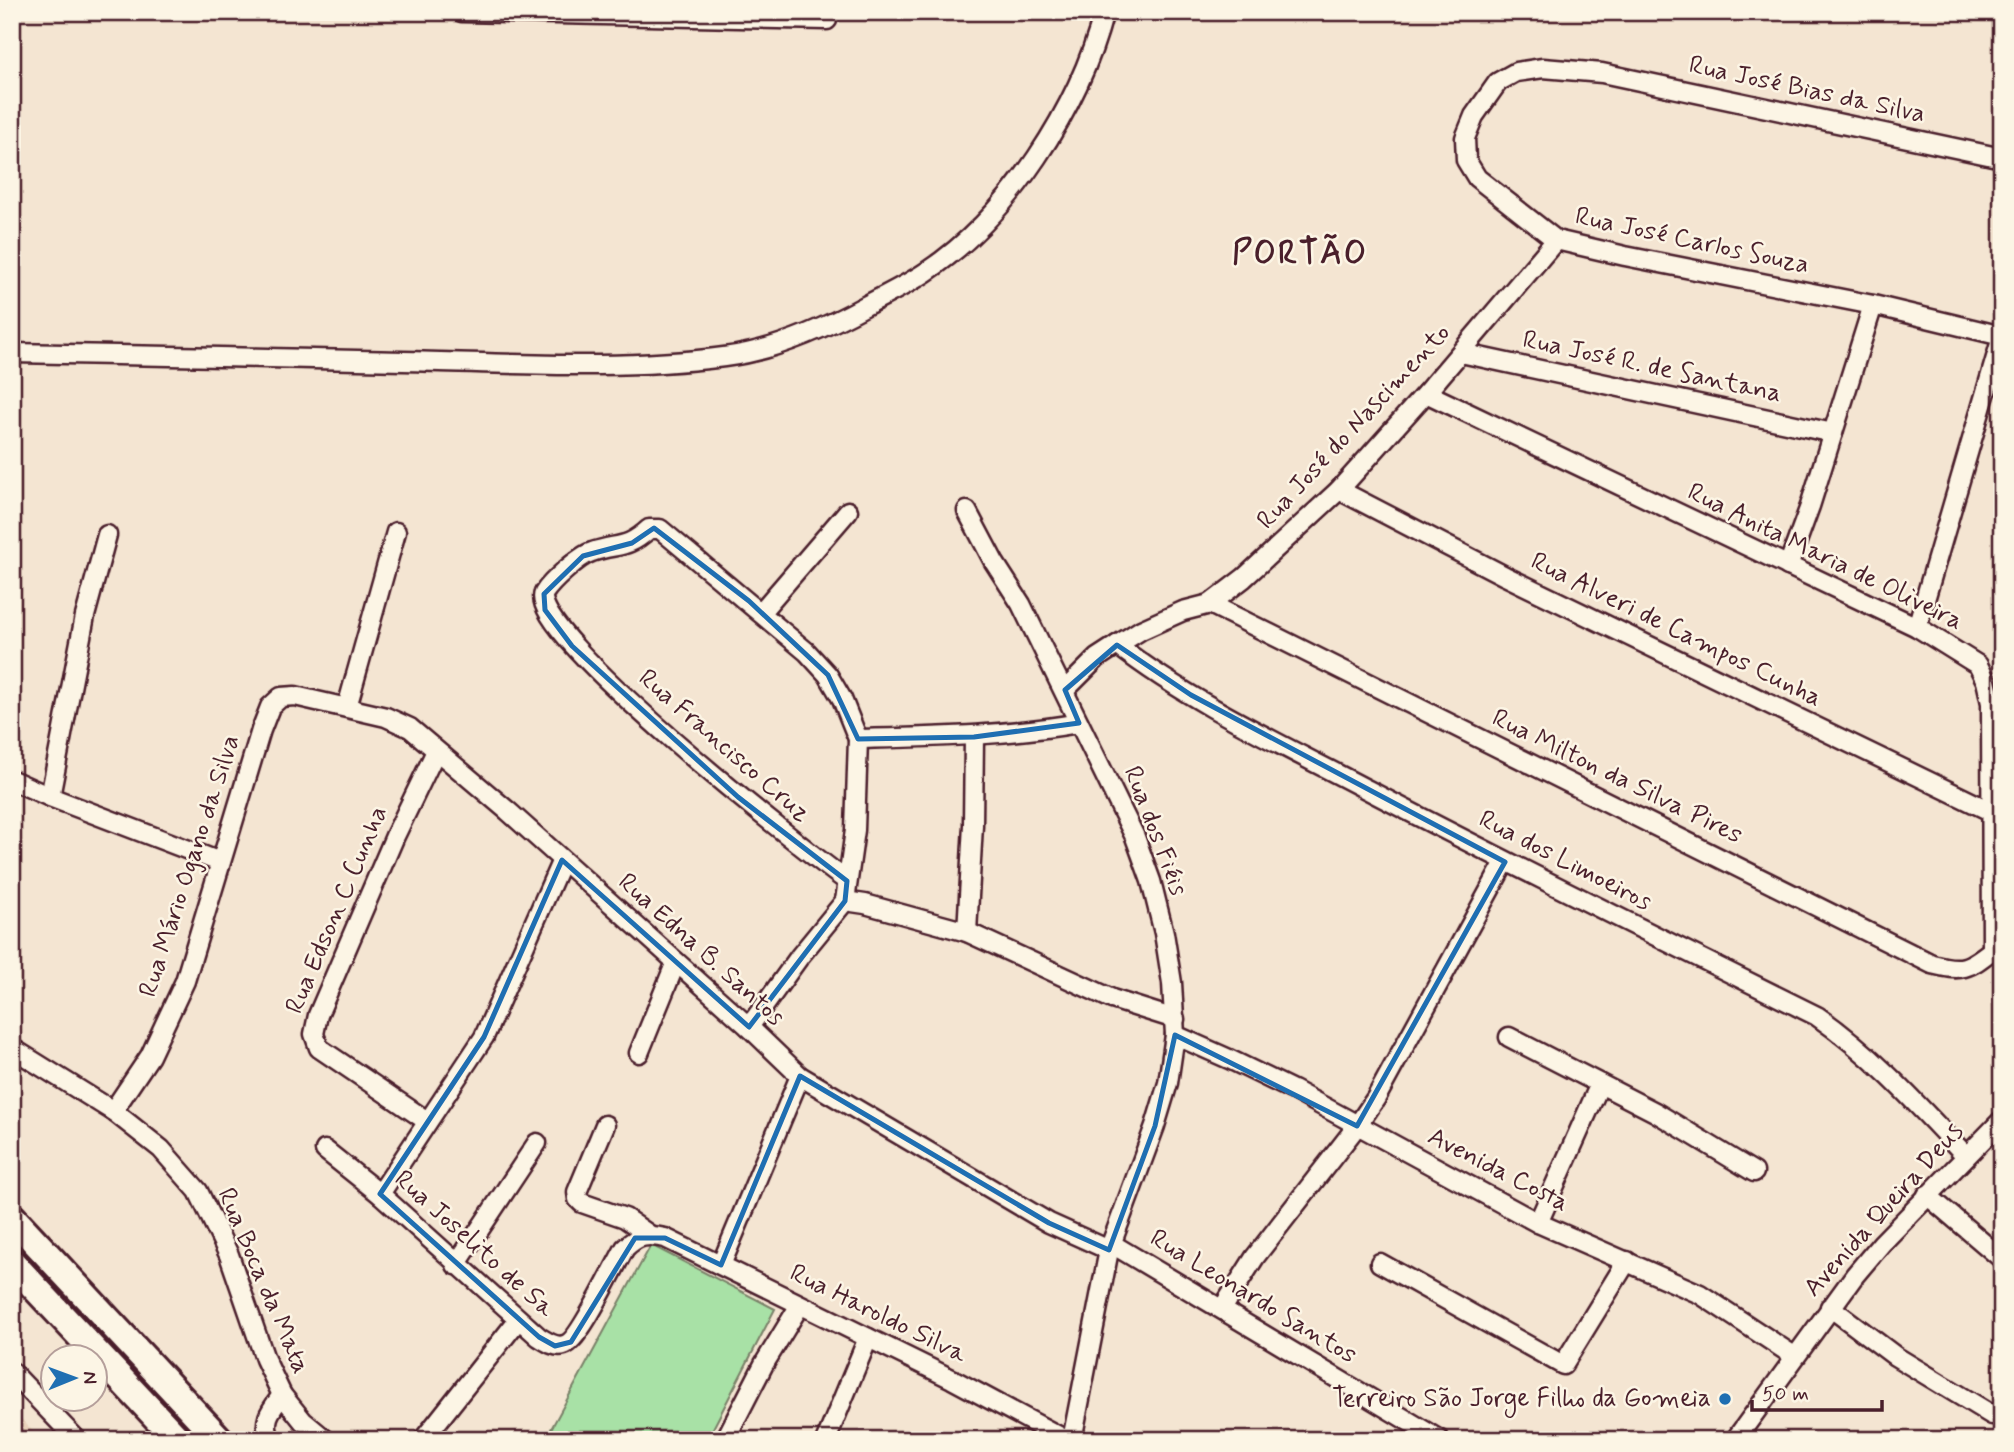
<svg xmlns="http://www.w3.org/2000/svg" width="2014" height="1452" viewBox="0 0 2014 1452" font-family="Mynerve,sans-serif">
  <rect width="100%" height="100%" fill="#f4e5d2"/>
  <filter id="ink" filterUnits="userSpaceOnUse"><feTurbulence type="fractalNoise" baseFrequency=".0143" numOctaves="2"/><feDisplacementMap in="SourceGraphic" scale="14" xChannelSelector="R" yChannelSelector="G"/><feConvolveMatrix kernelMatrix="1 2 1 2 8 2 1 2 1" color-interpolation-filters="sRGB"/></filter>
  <g filter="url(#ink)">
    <polygon fill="#ead2bb" points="12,1409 41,1440 12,1440"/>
    <polygon fill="#a8e1a6" stroke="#798068" stroke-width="2" points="651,1245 775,1309 707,1440 545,1440"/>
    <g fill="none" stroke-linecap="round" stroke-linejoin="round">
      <g stroke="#4a1f2b" stroke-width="23">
        <g id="minor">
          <polyline points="462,12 827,20"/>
          <polyline points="2002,158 1602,73 1543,68 1516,72 1498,82 1474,116 1465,138 1466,160 1477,178 1556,240 1625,256 1873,305 2002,336"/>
          <path d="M12,353C142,355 273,358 403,361C509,363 618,371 724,357C773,351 823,329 865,306C885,295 907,285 926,272C1009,217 1079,108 1104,12"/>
          <polyline points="1461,353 1833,433"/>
          <polyline points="1426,393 1917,627 1978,665 1986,681 1991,703 1992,950"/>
          <polyline points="1339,490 1505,576 1992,812"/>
          <polyline points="967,511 994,562 1021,604 1135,837 1151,881 1164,933 1172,983 1175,1035 1168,1083 1155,1126 1109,1250 1072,1440"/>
          <polyline points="1788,566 1810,506 1873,305"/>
          <path d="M1210,604L1932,964C1962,972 1968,969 1992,950"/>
          <polyline points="761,612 848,511"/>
          <polyline points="1917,627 2002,337"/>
          <path d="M1117,645C1193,704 1283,745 1368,790C1517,868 1667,942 1817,1016C1873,1055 1919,1106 1966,1156"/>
          <polyline points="1065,690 1097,658 1117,645 1141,630 1183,611 1210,604 1244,578 1339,490 1426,393 1556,240"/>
          <polyline points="347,707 396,532"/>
          <path d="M858,739C933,737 1005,736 1079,723"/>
          <polyline points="12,780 50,797 220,862"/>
          <polyline points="50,797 85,616 107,535"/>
          <path d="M845,901L855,830L858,739L842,699L828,675L807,652L660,529H649C626,550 618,543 592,552C579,556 551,582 544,593C525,631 807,852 847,881"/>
          <polyline points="845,901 865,904 967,932 1112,999 1175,1019"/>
          <polyline points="967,932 973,825 974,737"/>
          <polyline points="749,1027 800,956 845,901"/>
          <polyline points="1175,1035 1229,1059 1293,1090 1538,1223 1700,1294 1794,1356"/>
          <polyline points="1509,1037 1655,1112 1754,1172"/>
          <polyline points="12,1048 113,1111 161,1149 198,1191 229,1255 265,1359 282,1395 303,1421 326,1440"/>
          <polyline points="639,1053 676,962"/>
          <polyline points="113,1111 150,1056 185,981 261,730 270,707 281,697 295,696 386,717 410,728 508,811 749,1027 800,1076 1049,1223 1109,1250"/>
          <polyline points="427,1121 319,1048 314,1034 318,1015 395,836 436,751"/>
          <polyline points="605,1125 577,1192 578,1199 582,1203 625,1218 648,1234"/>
          <path d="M325,1150L380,1194L539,1337C546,1341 555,1348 564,1345C579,1342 615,1265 625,1248C638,1235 647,1234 665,1238L952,1379L1066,1440"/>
          <polyline points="380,1194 484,1037 562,860"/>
          <polyline points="1927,1195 2002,1259"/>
          <polyline points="1538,1223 1600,1084"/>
          <polyline points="1112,1244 1440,1440"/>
          <polyline points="1380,1263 1563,1365 1627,1261"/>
          <polyline points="456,1265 537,1143"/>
          <polyline points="721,1265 800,1076"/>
          <polyline points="1830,1307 1895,1356 1992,1415"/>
          <polyline points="1222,1309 1255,1257 1357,1126 1376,1098 1505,862"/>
          <polyline points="12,1372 77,1440"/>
          <path d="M270,1440C262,1420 270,1411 282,1395"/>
          <polyline points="423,1440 518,1320"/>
          <polyline points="725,1440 764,1364 800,1305"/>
          <polyline points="826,1440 868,1338"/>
          <polyline points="1735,1440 1855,1275 1882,1243 2002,1120"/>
        </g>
      </g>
      <g stroke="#4a1f2b" stroke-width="32">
        <g id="highway">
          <polyline points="12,1217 220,1440"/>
          <polyline points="12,1263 178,1440"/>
        </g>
      </g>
      <use href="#minor" stroke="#fcf5e5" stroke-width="18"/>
      <use href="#highway" stroke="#fcf5e5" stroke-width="26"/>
    </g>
  </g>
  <path fill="none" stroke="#1f6fb2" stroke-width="5" stroke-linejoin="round" d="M654,528L749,601L828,675L858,739L974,737L1079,723L1065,690L1117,645L1191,695L1505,862L1357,1126L1175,1035L1155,1126L1109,1250L1049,1223L800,1076L721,1265L665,1238H635L571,1342L555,1346L539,1337L380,1194L484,1037L562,860L749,1027L845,901L847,881L738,797L572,646L545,610L544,594L583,556L632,543Z"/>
  <circle fill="#1f6fb2" stroke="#fcf5e5" stroke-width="2.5" cx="1725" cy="1399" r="7"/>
  <g text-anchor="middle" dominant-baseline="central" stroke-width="5" stroke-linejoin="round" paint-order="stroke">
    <g font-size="26" fill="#4a1f2b" stroke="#fcf5e5">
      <text transform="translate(1807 90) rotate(12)">Rua José Bias da Silva</text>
      <text transform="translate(1692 241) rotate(12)">Rua José Carlos Souza</text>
      <text transform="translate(1652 367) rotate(12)">Rua José R. de Santana</text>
      <text transform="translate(1354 427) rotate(-47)">Rua José do Nascimento</text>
      <text transform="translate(1825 557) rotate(26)">Rua Anita Maria de Oliveira</text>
      <text transform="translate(1676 630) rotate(26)">Rua Alveri de Campos Cunha</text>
      <text transform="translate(724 746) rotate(41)">Rua Francisco Cruz</text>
      <text transform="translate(1617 777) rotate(26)">Rua Milton da Silva Pires</text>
      <text transform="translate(1155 831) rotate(69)">Rua dos Fiéis</text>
      <text transform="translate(1565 861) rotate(27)">Rua dos Limoeiros</text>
      <text transform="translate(190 866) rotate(-72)">Rua Mário Ogano da Silva</text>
      <text transform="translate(337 910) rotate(-67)">Rua Edson C Cunha</text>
      <text transform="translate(701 950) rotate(42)">Rua Edna B. Santos</text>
      <text transform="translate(1498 1170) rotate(27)">Avenida Costa</text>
      <text transform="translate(1884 1210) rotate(-48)">Avenida Queira Deus</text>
      <text transform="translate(474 1244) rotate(42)">Rua Joselito de Sa</text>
      <text transform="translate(263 1281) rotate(67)">Rua Boca da Mata</text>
      <text transform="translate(1253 1297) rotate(31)">Rua Leonardo Santos</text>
      <text transform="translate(878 1314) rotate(26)">Rua Haroldo Silva</text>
    </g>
    <g font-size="26" fill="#4a1f2b" stroke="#fcf5e5" text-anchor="end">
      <text x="1711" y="1399">Terreiro São Jorge Filho da Gomeia</text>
    </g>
    <g font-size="33" font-weight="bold" letter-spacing="2" fill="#4a1f2b" stroke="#fcf5e5">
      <text x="1300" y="254">PORTÃO</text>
    </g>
  </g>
  <rect width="2014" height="1452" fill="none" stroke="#fcf5e5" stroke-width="42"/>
  <rect x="21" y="21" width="1972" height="1410" fill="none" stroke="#4a1f2b" stroke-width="2.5" filter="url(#ink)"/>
  <g transform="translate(74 1378) rotate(89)"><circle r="33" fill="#fcf5e5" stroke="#b59f9b" stroke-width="2"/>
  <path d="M0-5L12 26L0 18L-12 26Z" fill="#1f6fb2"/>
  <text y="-10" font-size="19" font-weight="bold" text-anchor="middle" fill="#4a1f2b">N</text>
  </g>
  <path d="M1752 1400v10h130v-10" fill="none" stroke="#4a1f2b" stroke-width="3.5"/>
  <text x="1762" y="1400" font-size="21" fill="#4a1f2b" stroke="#fcf5e5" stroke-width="5" paint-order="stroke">50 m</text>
</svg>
